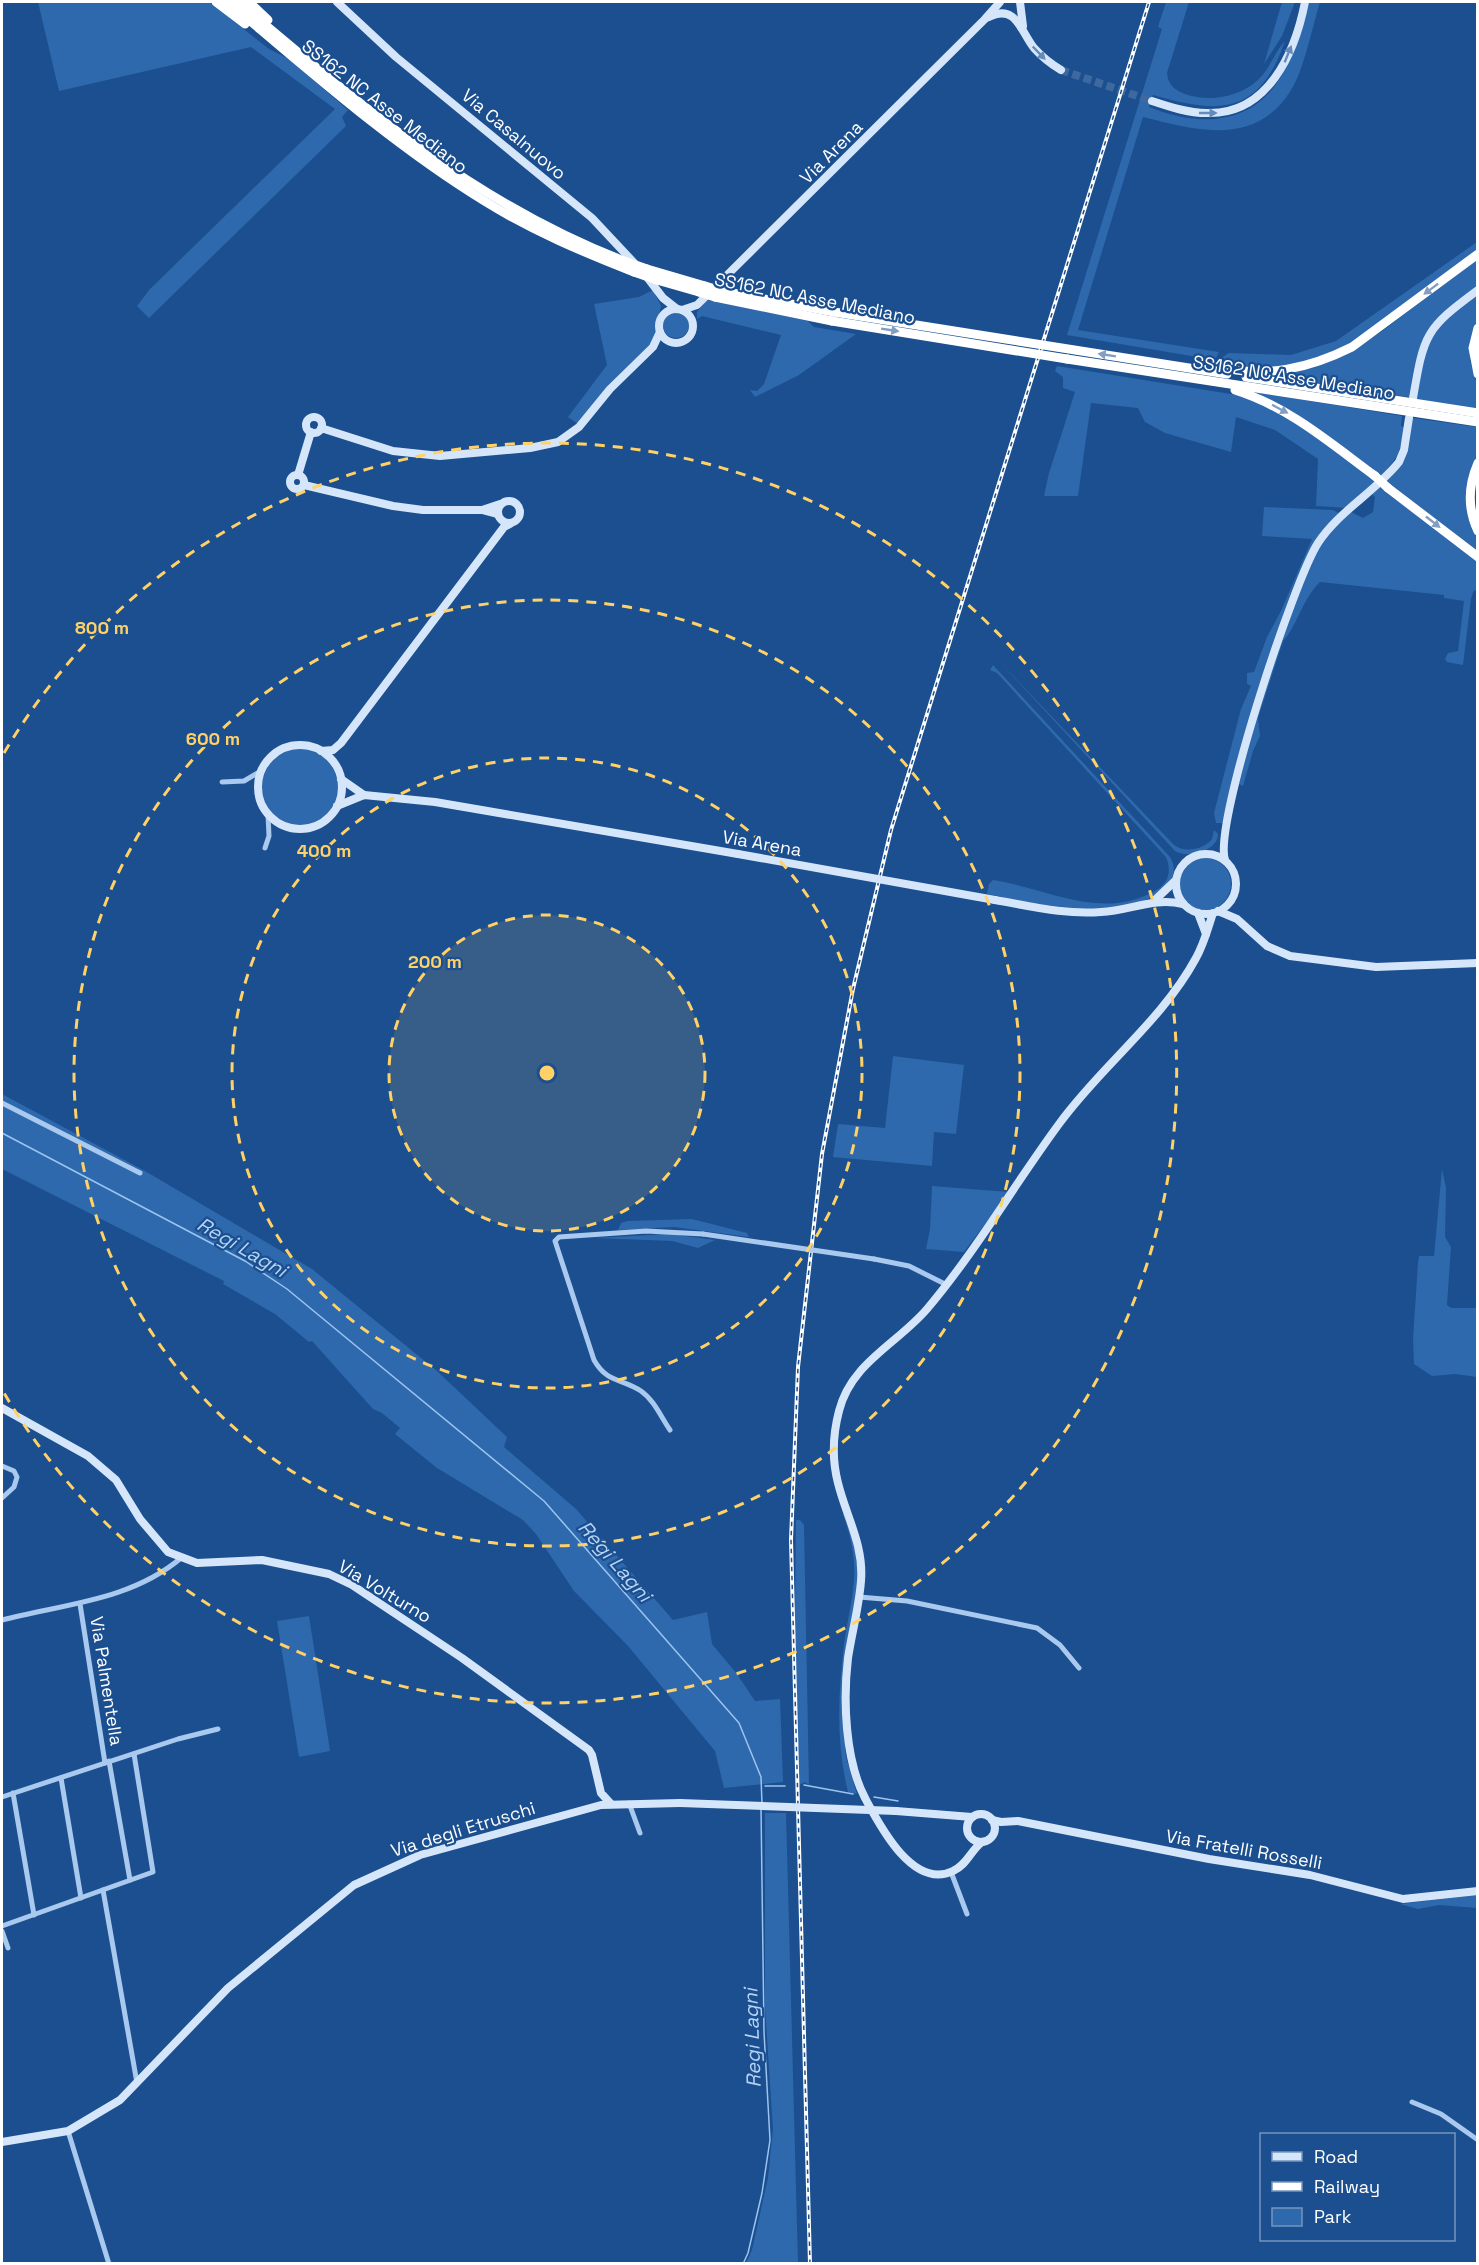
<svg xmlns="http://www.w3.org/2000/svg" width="1479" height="2265" viewBox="0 0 1479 2265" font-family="'Space Grotesk',sans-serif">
  <rect width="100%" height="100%" fill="#1b4f8f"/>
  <g fill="#2e69ad">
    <polygon points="38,2 209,2 269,49 289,59 348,110 342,117 346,126 149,318 137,306 150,289 335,109 251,47 59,91"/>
    <path d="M1166,2H1189L1167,73C1168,86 1176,91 1188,95C1215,103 1248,95 1265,72C1272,62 1277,49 1285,41C1259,116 1219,114 1153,95L1149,107C1203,129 1259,125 1286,67C1296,47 1302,23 1308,2H1320C1313,25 1305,64 1294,85C1259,148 1199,131 1143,117L1078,330L1219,352L1215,360L1067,335L1162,29L1158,27Z"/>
    <polygon points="1282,2 1295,2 1282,36 1264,64"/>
    <path d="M1477,242V252C1419,295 1353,361 1277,367C1257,369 1238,365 1218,360L1229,353L1291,355L1336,341Z"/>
    <path d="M1477,259V287C1425,326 1420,332 1409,397L1275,377L1303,370L1349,352L1381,332Z"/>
    <polygon points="653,290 661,306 654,341 609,384 578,424 568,417 607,365 594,304 639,297"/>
    <polygon points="1477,294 1477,320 1471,341 1470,361 1477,384 1477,409 1416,399 1427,343 1443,320"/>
    <polygon points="708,298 808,321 814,327 856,334 799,375 755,397 750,390 757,391 764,384 781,335 702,316 697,319 697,312"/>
    <circle cx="676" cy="325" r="13"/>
    <polygon points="1057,366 1237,395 1274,408 1358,467 1375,482 1347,508 1316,506 1318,459 1275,430 1236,417 1231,452 1165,433 1145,422 1138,408 1091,403 1078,496 1044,496 1049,473 1075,392 1063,388 1063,377 1055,371"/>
    <polygon points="1255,392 1402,416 1401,426 1405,428 1398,455 1382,476 1303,418"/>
    <path d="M1413,418L1477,427V458L1471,473L1477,553L1387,481C1404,462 1408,442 1413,418Z"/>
    <path d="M1381,486L1477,560V589L1473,592L1471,599L1463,665L1447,662L1445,659L1448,653L1458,651L1464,601L1444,598V595L1320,582C1301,601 1298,625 1283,641L1258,718L1260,736L1253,751L1243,786L1239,784L1259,705L1293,604L1314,553L1333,528L1351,512L1363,518L1373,512L1375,497L1372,494Z"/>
    <polygon points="1264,507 1333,510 1339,513 1310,549 1292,589 1260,685 1224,823 1216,823 1214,813 1241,709 1251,686 1247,684 1247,673 1254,672 1267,637 1281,611 1312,539 1262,536"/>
    <path d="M997,659L1174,845C1185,853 1203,850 1212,839L1214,830L1218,834C1218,851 1188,859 1175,851Z"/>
    <path d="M993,665L1170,857C1176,867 1175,877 1166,886C1128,926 1035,903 987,894L989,884L993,880C1047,888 1104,923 1158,889C1170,881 1171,869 1166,857L997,673L990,670Z"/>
    <circle cx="300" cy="787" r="38"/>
    <circle cx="1205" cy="884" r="26"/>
    <polygon points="893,1056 964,1065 956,1134 934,1132 932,1166 833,1157 838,1124 885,1128"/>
    <polygon points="2,1094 145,1171 312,1269 437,1371 507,1437 504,1447 576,1509 673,1620 707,1612 712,1644 737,1674 755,1701 780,1699 783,1782 724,1788 715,1751 628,1646 574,1591 536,1534 523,1520 437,1468 395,1434 400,1428 382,1413 373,1409 312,1341 309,1342 275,1314 223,1284 224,1281 2,1169"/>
    <polygon points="1442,1169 1446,1188 1445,1237 1451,1247 1447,1305 1451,1308 1477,1308 1477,1377 1455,1374 1432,1376 1414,1364 1413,1339 1418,1263 1419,1256 1434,1256"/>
    <polygon points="932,1186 1009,1192 964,1252 926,1249 930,1229"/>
    <polygon points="692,1219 747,1233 749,1237 674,1227 618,1230 621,1223 627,1221"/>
    <polygon points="670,1234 715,1240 698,1248 672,1241 595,1238"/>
    <path d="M846,1513L853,1533L859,1572L843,1726L846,1757L857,1794L848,1792C836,1744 838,1695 844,1645C852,1589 863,1572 843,1514Z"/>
    <polygon points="796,1520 800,1520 804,1525 809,1785 805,1782 799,1785 795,1620"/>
    <polygon points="309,1616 330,1751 299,1757 277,1621"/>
    <polygon points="765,1813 786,1813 798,2263 746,2263 752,2250 768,2178 773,2129 765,2007"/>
    <polygon points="1477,1895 1477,1908 1439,1905 1418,1909 1400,1904"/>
  </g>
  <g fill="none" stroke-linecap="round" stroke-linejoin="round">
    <g stroke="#9cc4f0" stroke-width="1.5">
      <polyline points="2,1133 245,1261 287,1289 544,1501 739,1723 761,1777 762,1804"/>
      <polyline points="804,1785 853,1794"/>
      <polyline points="765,1786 785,1786"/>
      <polyline points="874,1797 898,1801"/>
      <polyline points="743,2264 748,2253 762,2193 770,2140 764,2032 761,1809"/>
    </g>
    <polyline stroke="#3d69a0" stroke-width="8" stroke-dasharray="8 4" stroke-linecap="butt" points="1061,70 1152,101"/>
    <g stroke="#a9c9ee" stroke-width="5">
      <polyline points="222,782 244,781 261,771"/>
      <polyline points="265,848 269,836 268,815"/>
      <polyline points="2,1103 140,1173"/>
      <polyline points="874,1259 909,1266 945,1284"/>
      <path d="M670,1430C661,1417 654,1400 641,1391C621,1378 607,1383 594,1360L555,1241L559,1237L646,1231L703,1234"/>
      <polyline points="2,1466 14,1471 17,1477 14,1487 2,1498"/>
      <polyline points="859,1597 907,1601 1037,1628 1060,1645 1079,1668"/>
      <polyline points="80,1604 105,1763"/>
      <path d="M2,1620C63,1604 130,1601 181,1558"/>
      <polyline points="109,1761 130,1880"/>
      <polyline points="61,1778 81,1898"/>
      <polyline points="13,1793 34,1915"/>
      <polyline points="2,1797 178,1739 218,1729"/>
      <polyline points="629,1803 640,1833"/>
      <polyline points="951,1872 967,1914"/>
      <polyline points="103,1890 137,2083"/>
      <polyline points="2,1926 153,1872 134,1754"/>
      <polyline points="2,1931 8,1948"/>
      <polyline points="1412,2102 1441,2114 1478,2140"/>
      <polyline points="68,2131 109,2264"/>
    </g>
    <g stroke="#d6e6fa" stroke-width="8">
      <polyline points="337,2 396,57 592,218 637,266"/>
      <polyline points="1020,2 1023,26"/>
      <path d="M989,17C1016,3 1021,32 1034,48C1042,57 1051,64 1061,70"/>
      <path d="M1152,101C1170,107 1188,113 1207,113C1268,115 1295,53 1305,2"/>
      <polyline points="647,277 663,298 677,309"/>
      <circle cx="676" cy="326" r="17"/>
      <polyline points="682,310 697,305 985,19 1000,2"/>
      <path d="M1413,398C1424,334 1425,329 1478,290"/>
      <circle cx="314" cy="425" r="8"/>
      <polyline points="321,428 393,451 440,456 530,448 558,442 579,427 610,389 653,347 660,332"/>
      <circle cx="297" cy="482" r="7"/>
      <polyline points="298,475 311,432"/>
      <polyline points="304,485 393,506 423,510 482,510"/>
      <circle cx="509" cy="512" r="11"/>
      <polyline points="497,514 482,510 500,504"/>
      <circle cx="300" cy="787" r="42"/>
      <polyline points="321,751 333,750 341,743 504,527 510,524"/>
      <polyline points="341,779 364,795"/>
      <polyline points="337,806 364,795 435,802 738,854"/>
      <circle cx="1206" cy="884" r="30"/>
      <path d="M1225,860C1213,824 1294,580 1318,543C1339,511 1375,492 1399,462L1404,450L1409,418"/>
      <path d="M995,900C1030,906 1065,915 1101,912C1130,911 1153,897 1183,904"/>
      <polyline points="1155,900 1175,881"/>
      <polyline points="1218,911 1237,919 1267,946 1290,956 1376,967 1478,963"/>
      <polyline points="1198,913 1206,934"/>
      <polyline points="2,1408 88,1456 116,1480 140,1519 168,1552 197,1563 262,1560 329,1574 352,1585 462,1658 589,1750 592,1755 601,1793 611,1804"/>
      <polyline points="896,1811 972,1817"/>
      <circle cx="981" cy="1828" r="14"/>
      <polyline points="992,1820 1001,1822 1018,1821 1209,1859 1310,1875 1403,1899 1478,1891"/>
      <path d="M982,1842C971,1850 967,1865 953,1871C913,1890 880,1826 865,1798C845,1760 843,1700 848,1658C852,1632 859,1607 861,1581C864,1545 846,1516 838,1483C832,1460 833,1434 839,1411C851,1363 897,1344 927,1309C976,1251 1014,1185 1059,1124C1101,1066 1162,1021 1196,958C1204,944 1208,928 1213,913"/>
      <polyline points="2,2142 68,2131 120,2100 228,1988 354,1885 420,1855 601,1805 680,1803"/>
    </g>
    <g stroke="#fff" stroke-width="9">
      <polyline points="216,2 245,24"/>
      <path d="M228,2C311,72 393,145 486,202C533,231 583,252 634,272"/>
      <path d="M238,2C360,105 474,203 624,261"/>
      <polyline points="249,2 268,20"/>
      <polyline points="647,269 705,286"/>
      <polyline points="657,280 699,292"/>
      <polyline points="722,291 834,312"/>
      <polyline points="715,297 832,321"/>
      <polyline points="1478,328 1473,348 1478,374"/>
      <polyline points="1067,359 1478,422"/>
      <path d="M1219,368C1268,377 1308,369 1352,347L1478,254"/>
      <polyline points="1246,377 1478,413"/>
      <path d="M1235,390C1289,407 1330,443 1375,476"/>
      <path d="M1478,463C1468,486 1467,508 1478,531"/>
      <polyline points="1388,488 1478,557"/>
    </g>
    <g stroke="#fff" stroke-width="4">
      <polyline id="rail" points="810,2264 791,1540 798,1367 822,1154 853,989 891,830 1149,2"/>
    </g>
    <use href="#rail" stroke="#1b4f8f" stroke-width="1.5" stroke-dasharray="4.5" stroke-linecap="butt"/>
    <polyline stroke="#a9c9ee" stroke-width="5" points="703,1234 874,1259"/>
    <g stroke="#d6e6fa" stroke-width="8">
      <polyline points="738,854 995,900"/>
      <polyline points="680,1803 896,1811"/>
    </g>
    <g stroke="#fff" stroke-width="9">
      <polyline points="624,261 647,269"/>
      <polyline points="634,272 657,280"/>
      <polyline points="705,286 722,291"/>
      <polyline points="699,292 715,297"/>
      <polyline points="834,312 1227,374"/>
      <polyline points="832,321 1067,359"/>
      <polyline points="1375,476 1388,488"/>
    </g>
  </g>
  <defs><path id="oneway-solid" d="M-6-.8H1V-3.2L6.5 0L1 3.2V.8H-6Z" transform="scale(1.5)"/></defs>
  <g fill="#668bba">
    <use href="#oneway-solid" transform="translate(1039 53) rotate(46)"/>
    <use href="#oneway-solid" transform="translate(1288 54) rotate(-68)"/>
    <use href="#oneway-solid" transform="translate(1208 113)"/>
  </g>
  <g fill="#829ec1">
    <use href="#oneway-solid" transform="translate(1431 289) rotate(143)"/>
    <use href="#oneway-solid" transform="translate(890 330) rotate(9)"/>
    <use href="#oneway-solid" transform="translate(1107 355) rotate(-171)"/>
    <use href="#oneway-solid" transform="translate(1280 409) rotate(28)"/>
    <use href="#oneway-solid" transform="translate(1433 522) rotate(38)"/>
  </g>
  <circle cx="547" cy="1073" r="158" fill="#ffd166" fill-opacity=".12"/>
  <g fill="none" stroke="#ffd166" stroke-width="3" stroke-dasharray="10 8">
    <circle cx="547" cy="1073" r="158"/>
    <circle cx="547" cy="1073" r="315"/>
    <circle cx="547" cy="1073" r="473"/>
    <path d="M4 753A630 630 0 1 1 4 1393"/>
  </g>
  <g text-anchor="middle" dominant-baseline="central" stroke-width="4.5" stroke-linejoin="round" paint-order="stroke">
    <g font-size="18" fill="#fff" stroke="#1b4f8f">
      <text transform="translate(385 106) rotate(38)">SS162 NC Asse Mediano</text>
      <text transform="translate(514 134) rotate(40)">Via Casalnuovo</text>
      <text transform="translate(831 152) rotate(-45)">Via Arena</text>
      <text transform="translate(815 298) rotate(11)">SS162 NC Asse Mediano</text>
      <text transform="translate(1294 377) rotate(9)">SS162 NC Asse Mediano</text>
      <text transform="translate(762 843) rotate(10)">Via Arena</text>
      <text transform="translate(385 1591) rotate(31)">Via Volturno</text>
      <text transform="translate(107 1681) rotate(81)">Via Palmentella</text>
      <text transform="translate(463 1829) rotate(-17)">Via degli Etruschi</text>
      <text transform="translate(1244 1849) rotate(10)">Via Fratelli Rosselli</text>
    </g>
    <g font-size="20" font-style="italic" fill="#b5d3f5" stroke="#1b4f8f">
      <text transform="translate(242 1247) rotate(30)">Regi Lagni</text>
      <text transform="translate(615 1561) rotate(49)">Regi Lagni</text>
      <text transform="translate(752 2038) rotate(-92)">Regi Lagni</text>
    </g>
  </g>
  <circle cx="547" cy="1073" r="9" fill="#ffd166" stroke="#1b4f8f" stroke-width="3"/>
  <g font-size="18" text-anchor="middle" font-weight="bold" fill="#ffd166" stroke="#1b4f8f" stroke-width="4.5" stroke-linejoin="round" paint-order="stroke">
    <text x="102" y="634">800 m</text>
    <text x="213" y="745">600 m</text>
    <text x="324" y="857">400 m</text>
    <text x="435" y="968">200 m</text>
  </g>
  <rect width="1479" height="2265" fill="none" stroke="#ffffff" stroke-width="6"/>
  <rect x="1260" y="2133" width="195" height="108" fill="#1b4f8f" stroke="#7695bc" stroke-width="1.5"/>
  <rect x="1272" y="2152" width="30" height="9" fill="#d6e6fa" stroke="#7695bc" stroke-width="1.5"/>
  <text x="1314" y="2163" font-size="18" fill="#ffffff">Road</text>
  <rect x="1272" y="2182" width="30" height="9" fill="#ffffff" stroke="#7695bc" stroke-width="1.5"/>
  <text x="1314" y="2193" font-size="18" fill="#ffffff">Railway</text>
  <rect x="1272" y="2208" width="30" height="18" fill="#2e69ad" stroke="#7695bc" stroke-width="1.5"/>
  <text x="1314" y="2223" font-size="18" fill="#ffffff">Park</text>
</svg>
